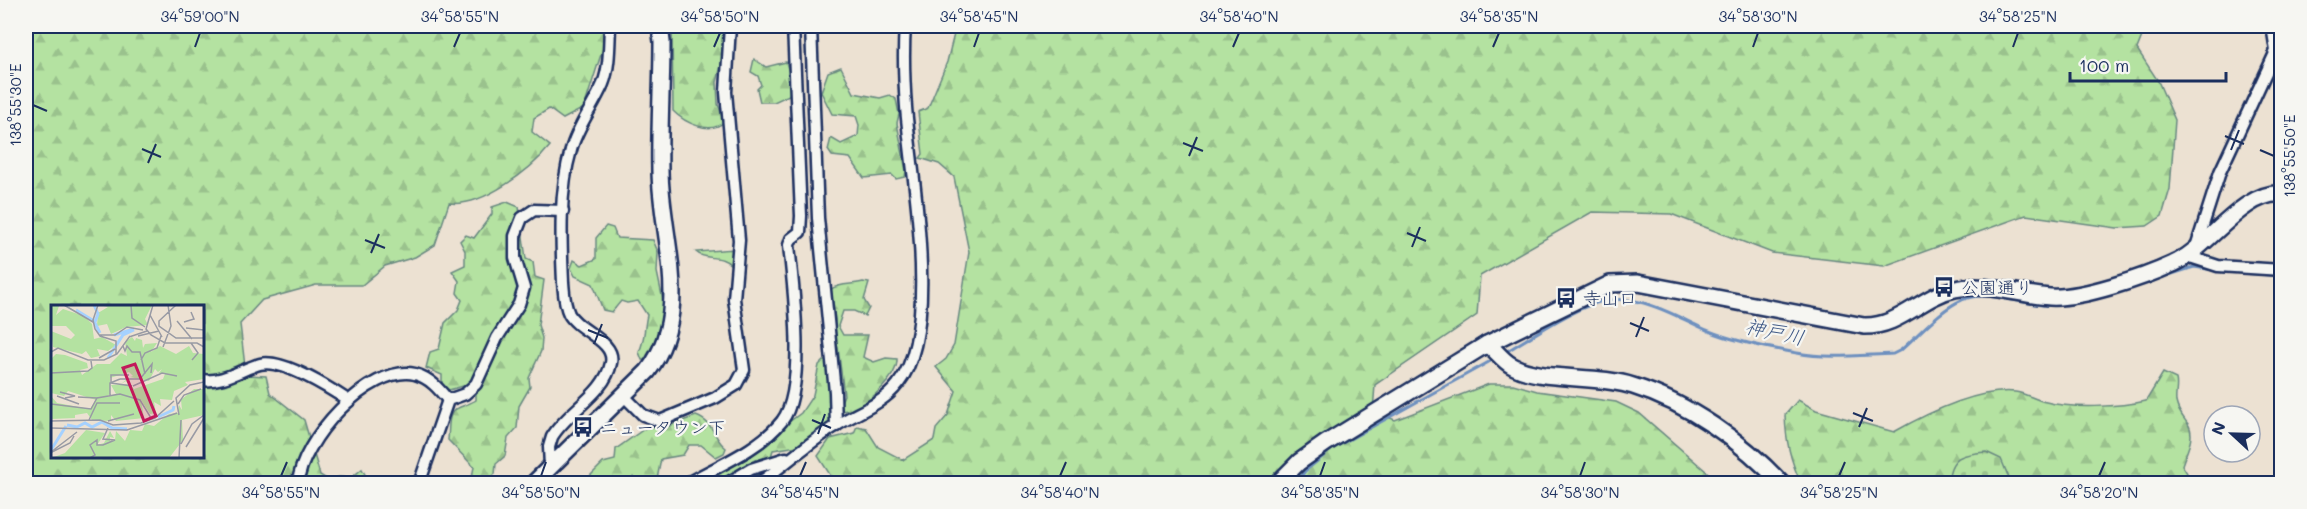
<svg xmlns="http://www.w3.org/2000/svg" width="2307" height="509" viewBox="0 0 2307 509" font-family="Mali,'Klee One',sans-serif">
  <defs>
    <pattern id="forest-firs" width="22" height="20" patternUnits="userSpaceOnUse" patternTransform="scale(1.5)"><rect width="22" height="20" fill="#b4e2a1"/><path d="M5 1l3.5 6h-7zM16 11l3.5 6h-7z" fill="#9ac28d"/></pattern>
    <pattern id="cemetery-stones" width="16" height="16" patternUnits="userSpaceOnUse" patternTransform="scale(1.5)"><rect width="16" height="16" fill="#b4e2a1"/><path d="M2 7V4a2 2 0 0 1 4 0v3zM10 15v-3a2 2 0 0 1 4 0v3z" fill="#9ac28d"/></pattern>
  </defs>
  <rect width="100%" height="100%" fill="#ece1d2"/>
  <filter id="ink" filterUnits="userSpaceOnUse"><feTurbulence type="fractalNoise" baseFrequency=".0167" numOctaves="2"/><feDisplacementMap in="SourceGraphic" scale="12" xChannelSelector="R" yChannelSelector="G"/><feConvolveMatrix kernelMatrix="1 2 1 2 8 2 1 2 1" color-interpolation-filters="sRGB"/></filter>
  <g filter="url(#ink)">
    <g fill="url(#forest-firs)" stroke="#688880" stroke-width="1.5" fill-rule="evenodd">
      <path d="M26,26H610L584,108L563,119L549,109L534,118L532,132L550,146C531,170 481,208 449,203L435,245L415,257L385,266L362,285H316L262,300L240,324L246,375L266,376L270,393L304,420L320,475L328,480L339,477L351,478L362,469L367,478L365,484L26,483ZM52,306H202V456H52Z"/>
      <path d="M672,26H723V57L717,82L718,104L724,122C710,135 685,123 673,111Z"/>
      <polygon points="956,26 2146,26 2137,49 2158,81 2175,120 2170,189 2162,216 2147,226 2117,228 2026,215 1884,266 1772,253 1671,214 1592,212 1480,276 1477,315 1375,385 1373,411 1395,420 1489,384 1513,384 1537,391 1616,402 1639,413 1714,478 1733,483 836,484 818,456 830,439 854,433 857,426 866,428 878,447 903,460 934,440 936,429 948,415 956,391 936,367 946,359 954,345 969,252 954,177 939,164 920,158 923,154 918,112 928,108 947,62"/>
      <polygon points="754,59 766,67 786,62 792,83 789,95 774,102 760,102 757,89 761,85 758,76 751,72"/>
      <polygon points="841,67 854,93 880,98 890,95 896,99 899,114 897,123 906,171 905,177 896,179 892,175 864,178 850,158 832,156 828,150 831,138 841,144 858,136 859,125 856,116 832,114 821,92 828,72"/>
      <path d="M507,202L519,207L526,259L533,262L535,277L544,280L538,325L542,338L541,351L529,378L530,387L519,406L517,428L508,438L505,456L496,464L495,474L485,482L472,477L474,467L448,440C449,432 448,421 451,415C453,407 469,405 476,400V391L470,384L449,390L442,384V375L426,368L430,352L439,349L445,323L458,310L462,300L457,293L459,281L452,271L465,265V251L460,241L466,235L474,238L492,214V207Z"/>
      <path d="M606,226L613,228L617,238L653,240L658,252L657,272L665,310L656,345L646,360H642L639,352C645,340 644,328 647,315L638,301L627,303L621,301L612,312L603,310L593,284L575,276L571,268L574,260L582,265L596,259V238Z"/>
      <path d="M734,249L731,265C722,254 705,261 696,252Z"/>
      <path d="M863,282L869,283L864,300L869,308L865,316L854,311H843L838,326L843,335H868L863,357L874,362L886,358L897,359C898,377 870,401 855,409C851,412 847,409 842,411L839,407L844,395L838,348L833,334L835,320L831,289C840,283 853,285 863,282Z"/>
      <polygon points="823,361 827,361 833,418 827,427 798,446 773,450 766,473 752,483 693,484 724,457 750,451 801,413 813,395 819,365"/>
      <path d="M2163,373L2176,379C2178,387 2175,394 2176,402C2178,412 2183,417 2188,424C2196,436 2186,452 2182,465L2193,483H1801C1790,460 1786,441 1785,415L1798,400L1816,410L1894,432C1926,414 1977,388 2015,392C2025,393 2036,400 2046,402C2072,409 2120,407 2146,401Z"/>
      <path d="M696,416C715,423 713,438 726,448L724,453L716,457L701,445H689L683,455L661,459L657,479L650,483L633,477L627,483H583L603,463L615,460L616,449L647,427L669,426Z"/>
    </g>
    <path fill="url(#cemetery-stones)" stroke="#688880" stroke-width="1.5" d="M1986,452L2001,459L2011,483H1948C1950,456 1961,454 1986,452Z"/>
    <g fill="none" stroke-linecap="round" stroke-linejoin="round">
      <g stroke="#6e90bf" stroke-width="3">
        <polyline points="2220,271 2282,276"/>
        <polyline points="2156,279 2194,267 2214,270"/>
        <path d="M1504,353C1529,338 1569,311 1596,303C1637,290 1674,316 1709,331C1736,342 1768,348 1797,353C1827,359 1862,355 1893,354L1901,350C1917,336 1942,308 1962,300C1994,286 2036,315 2072,302"/>
        <polyline points="1296,484 1305,471 1332,449 1496,358"/>
      </g>
      <g stroke="#1b2f5e" stroke-width="15">
        <g id="street">
          <polyline points="811,26 818,218 835,392 836,426"/>
          <polyline points="2196,247 2220,172 2276,51 2272,26"/>
          <polyline points="2187,256 2218,266 2282,270"/>
          <path d="M202,380C222,383 242,369 260,364C282,358 331,389 349,401"/>
          <polyline points="623,395 643,415 660,421 715,398 736,385 744,370 734,299 739,240 726,92 730,26"/>
          <path d="M550,466L549,447L552,437C567,411 605,394 611,363C616,341 578,331 569,314C564,304 564,293 563,282C561,240 559,191 571,150C577,127 593,107 603,84C610,66 609,45 610,26"/>
          <path d="M298,484C300,442 369,364 415,374C430,378 439,389 448,400"/>
          <polyline points="419,484 448,400 465,394 476,384 497,338 519,304 524,288 515,258 515,236 522,218 534,210 563,211"/>
          <path d="M686,484C717,466 759,450 782,421C807,388 793,286 789,245L791,239L800,232L801,216L793,26"/>
          <polyline points="726,484 751,469 786,458"/>
          <path d="M758,484C784,465 807,444 834,427C856,412 881,406 898,384C942,330 911,175 906,107C904,80 903,53 905,26"/>
        </g>
      </g>
      <g stroke="#1b2f5e" stroke-width="20">
        <g id="secondary">
          <path d="M1487,344C1496,350 1502,360 1511,365C1539,382 1597,374 1633,386C1688,403 1743,442 1782,484"/>
          <path d="M533,484L648,371C693,311 661,239 660,171C659,128 662,85 662,42L660,26"/>
          <path d="M1277,484L1299,462L1326,443L1487,344L1610,284L1638,283L1864,326C1900,327 1921,296 1955,289C1986,282 2019,295 2050,297C2081,299 2145,277 2173,264C2208,249 2243,190 2282,194"/>
        </g>
      </g>
      <use href="#street" stroke="#f6f6f2" stroke-width="10"/>
      <use href="#secondary" stroke="#f6f6f2" stroke-width="15"/>
    </g>
  </g>
  <path fill="none" stroke="#1b2f5e" stroke-width="2" d="M195,47L200,33M454,47L460,33M714,47L720,33M974,47L979,33M1233,47L1239,33M1493,47L1499,33M1753,47L1758,33M2013,47L2018,33M33,105L47,111M2225,136L2244,144M1183,143L1203,151M142,149L161,157M2231,150L2239,130M2260,150L2274,156M1189,156L1197,137M148,163L156,144M1407,233L1426,241M365,240L385,248M1412,247L1420,227M371,253L379,234M1630,323L1649,331M588,330L608,338M1636,337L1644,317M594,344L602,324M1853,413L1873,421M812,420L831,428M1859,427L1867,408M818,434L825,414M281,476L287,462M541,476L546,462M800,476L806,462M1060,476L1066,462M1320,476L1325,462M1580,476L1585,462M1839,476L1845,462M2099,476L2105,462"/>
  <defs>
    <g id="bus-bare" transform="scale(1.62)"><path d="M-5-6H5V4H4V6H2V4H-2V6H-4V4H-5ZM-3.5-4V0h7V-4ZM-3.5 1.2v1.5H-2V1.2ZM2 1.2v1.5H3.5V1.2Z" fill="#1b2f5e" stroke="#f6f6f2" stroke-width="2.5" paint-order="stroke"/></g>
  </defs>
  <g fill-rule="evenodd">
    <use href="#bus-bare" x="1944" y="287"/>
    <use href="#bus-bare" x="1566" y="298"/>
    <use href="#bus-bare" x="583" y="427"/>
  </g>
  <g text-anchor="middle" dominant-baseline="central" stroke-width="4.5" stroke-linejoin="round" paint-order="stroke">
    <g font-size="18" fill="#1b2f5e" stroke="#f6f6f2" text-anchor="start">
      <text x="1961" y="287">公園通り</text>
      <text x="1583" y="298">寺山口</text>
      <text x="600" y="427">ニュータウン下</text>
    </g>
    <g font-size="20" font-style="italic" fill="#3e5886" stroke="#f6f6f2">
      <text transform="translate(1775 331) rotate(12)">神戸川</text>
    </g>
  </g>
  <g transform="translate(51 305)">
    <rect width="153" height="153" fill="#ece1d2"/>
    <path d="M0,0L8,1L5,10L12,4L33,11L41,19L43,34L51,32L65,40L57,46L46,44L49,51L40,53L35,46L31,49L2,42L0,26L20,34L24,30L15,21H0ZM49,0H101L94,14L97,20L75,22L60,29L56,19L46,21L47,8L57,2ZM81,32L84,36L85,33L91,35L92,43L94,39L106,38L100,47L109,41L125,49L138,41L142,48L153,49V74L134,77L137,80L123,86L121,95L109,94L110,101L103,97L105,108L99,109L90,95L93,113L65,116L60,110V116L41,115L36,108L24,110V113L0,114V91L6,98L39,104L45,95L17,86L13,91L0,88V54L5,49L14,50L36,58L37,63L29,65L31,70L46,59H59L70,48L76,51L74,37ZM104,64L107,67L111,64L108,68L114,69L112,74L83,84L75,75L70,79L75,76L77,79L60,80L65,89L55,92L59,89V73L78,67L82,71L79,72L98,76ZM143,84H153V110L131,115L132,135L118,153H0L14,148L35,125L54,128L46,140L53,138L59,126L63,133L59,132V136L64,135L65,126L74,136L79,125L91,126L94,119L103,121L118,109L127,108L128,100L131,105L130,95Z" fill="#b4e2a1" fill-rule="evenodd"/>
    <path fill="none" stroke="#a5d1ff" stroke-width="3" d="M43,0L47,9L44,17M25,5L43,16L49,28M63,30L83,24M57,53L72,30L83,25M107,112L122,105L123,101M16,120L26,122L34,118L41,122L51,117L61,123L76,124M0,145L15,121"/>
    <path fill="none" stroke="#989aa4" stroke-width="1.5" d="M13,0L42,17M47,0L42,15L44,24L49,31L65,36V49M80,0L81,13L94,22M102,0L95,24L100,30L114,38H146L153,42M125,0L108,16V21L125,33H153M99,10L111,32M126,16L141,34M133,17L143,14L140,7M135,23L153,25M49,30H64L76,22L92,25M87,31L108,26M78,32L96,26M140,38L147,48L141,55M72,41L74,46L76,41L81,47H89L94,69M112,42L120,21L117,0M0,47L7,43L37,55H53L66,49L79,31M48,53L64,44M90,55L94,48L106,43L110,31M0,68L37,66L41,63L40,56M69,74H89L101,59L100,68M60,77V70H78M60,78L81,81M82,81L111,68L126,71M9,87L24,91L14,93M59,90V78L69,74M6,91L28,99M27,92L46,93M0,99L40,104L46,93L69,89L89,95L100,113M127,99L133,90L150,84M128,110L125,93L139,80L153,77M38,115L46,98H69M0,116L49,115L62,120L90,118L104,113L123,96M57,116L83,109M0,123L76,125L126,108M130,139L141,119L153,110M135,142L153,113M0,147L26,127M1,147L19,138L23,131M39,153L44,150L39,140L46,135V140H52L64,135L52,134L57,123M128,153L130,115"/>
    <path fill="#c2185b" fill-opacity="0.15" stroke="#c2185b" stroke-width="3" d="M84,59L105,111L93,116L72,63Z"/>
    <rect width="153" height="153" fill="none" stroke="#1b2f5e" stroke-width="3"/>
  </g>
  <rect width="2307" height="509" fill="none" stroke="#f6f6f2" stroke-width="66"/>
  <g transform="translate(2232 434) rotate(292)"><circle r="28" fill="#f6f6f2" stroke="#9ea6b7" stroke-width="1.5"/>
  <path d="M0-4.5L10 22L0 15L-10 22Z" fill="#1b2f5e"/>
  <text y="-9" font-size="16" font-weight="bold" text-anchor="middle" fill="#1b2f5e">N</text>
  </g>
  <path d="M2070 72v9h156v-9" fill="none" stroke="#1b2f5e" stroke-width="3"/>
  <text x="2079" y="72" font-size="18" fill="#1b2f5e" stroke="#f6f6f2" stroke-width="4.5" paint-order="stroke">100 m</text>
  <rect x="33" y="33" width="2241" height="443" fill="none" stroke="#1b2f5e" stroke-width="2"/>
  <g font-size="15" text-anchor="middle" fill="#1b2f5e">
    <text x="200" y="22">34°59'00"N</text>
    <text x="460" y="22">34°58'55"N</text>
    <text x="720" y="22">34°58'50"N</text>
    <text x="979" y="22">34°58'45"N</text>
    <text x="1239" y="22">34°58'40"N</text>
    <text x="1499" y="22">34°58'35"N</text>
    <text x="1758" y="22">34°58'30"N</text>
    <text x="2018" y="22">34°58'25"N</text>
    <text transform="translate(16 105) rotate(-90)" y="5">138°55'30"E</text>
    <text transform="translate(2290 156) rotate(-90)" y="5">138°55'50"E</text>
    <text x="281" y="498">34°58'55"N</text>
    <text x="541" y="498">34°58'50"N</text>
    <text x="800" y="498">34°58'45"N</text>
    <text x="1060" y="498">34°58'40"N</text>
    <text x="1320" y="498">34°58'35"N</text>
    <text x="1580" y="498">34°58'30"N</text>
    <text x="1839" y="498">34°58'25"N</text>
    <text x="2099" y="498">34°58'20"N</text>
  </g>
</svg>
